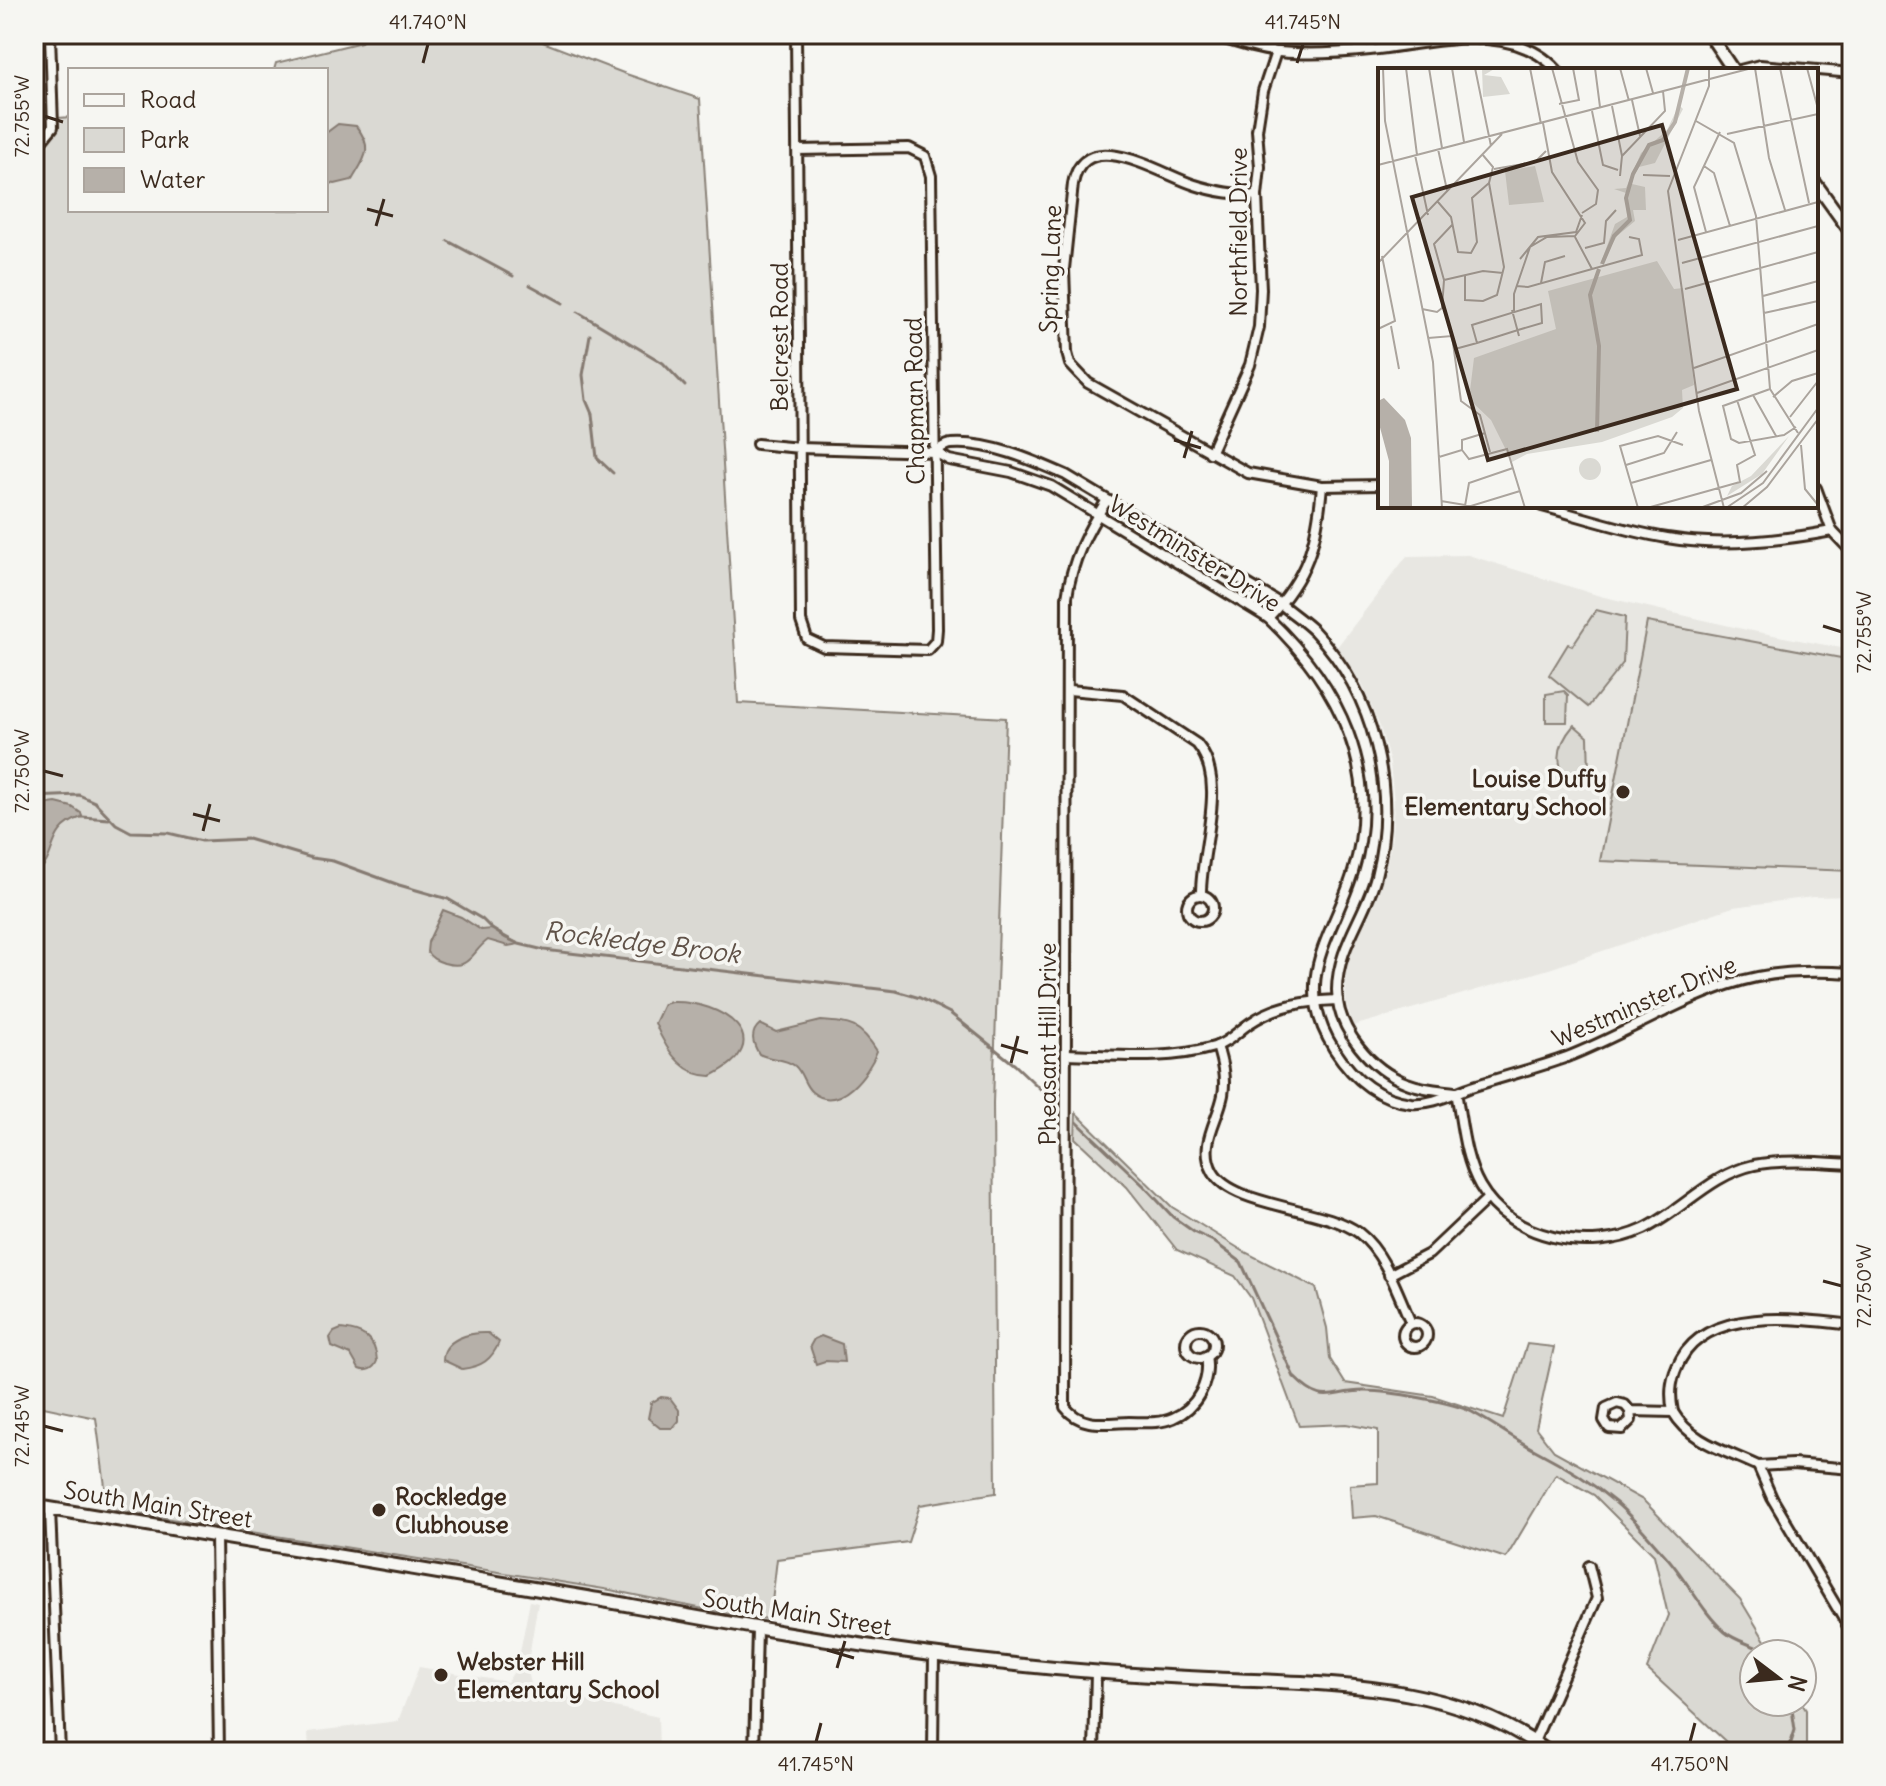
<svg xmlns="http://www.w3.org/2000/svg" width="1886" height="1786" viewBox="0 0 1886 1786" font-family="Delius,sans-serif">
  <rect width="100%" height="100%" fill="#f6f6f2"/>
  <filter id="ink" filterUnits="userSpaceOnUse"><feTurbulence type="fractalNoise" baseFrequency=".0125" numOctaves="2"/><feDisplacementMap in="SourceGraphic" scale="16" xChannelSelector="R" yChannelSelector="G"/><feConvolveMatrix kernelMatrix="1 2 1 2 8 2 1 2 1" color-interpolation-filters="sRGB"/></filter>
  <g filter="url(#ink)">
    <g fill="#e8e7e2">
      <polygon points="1468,555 1600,596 1747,630 1852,650 1852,896 1813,897 1733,907 1549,969 1353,1026 1346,1003 1345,971 1353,946 1371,910 1385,870 1391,844 1394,802 1390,764 1380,727 1362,684 1337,647 1407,556"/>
      <polygon points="530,1601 538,1603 527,1668 532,1688 658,1717 659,1752 309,1752 308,1732 398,1721 419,1667 507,1682 517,1667"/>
    </g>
    <g fill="#dad9d3" stroke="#8a8278" stroke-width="2">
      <path d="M370,34H522L626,74L700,99L738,703L1006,718L993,1103L996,1493L920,1505L908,1542L777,1559L770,1619L738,1616L610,1590L108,1509L96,1418L34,1405V152C50,147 56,133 59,118L70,117V210H326V70H274L276,63L361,42Z"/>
      <polygon points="1596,610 1625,617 1623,663 1588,707 1549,675 1568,644 1572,646"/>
      <polygon points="1647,622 1852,660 1852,871 1600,861"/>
      <polygon points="1564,691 1568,695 1567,722 1546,722 1546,694"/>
      <path d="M1574,725L1588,737L1589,773L1564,775C1554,757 1561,740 1574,725Z"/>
      <polygon points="1076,1113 1172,1207 1243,1251 1316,1288 1327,1328 1330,1359 1345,1383 1433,1396 1503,1419 1527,1344 1554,1347 1536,1428 1554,1451 1643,1500 1740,1599 1773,1654 1754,1654 1754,1702 1801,1702 1806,1710 1806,1752 1737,1752 1647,1669 1668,1615 1654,1555 1594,1495 1556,1474 1506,1558 1376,1516 1352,1518 1350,1485 1378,1483 1378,1430 1346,1424 1299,1426 1251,1298 1235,1276 1177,1250 1127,1187 1075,1138"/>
    </g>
    <g fill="#b6b0a9" stroke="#857a71" stroke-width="2">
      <path d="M338,124L356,126C375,149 364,159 352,180L335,184L326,182V133Z"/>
      <path d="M56,803L72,807L81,813L82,817C43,830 60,859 34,874V806Z"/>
      <path d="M443,910L461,917L481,930L492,929L519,944L508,946L488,940C471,952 471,971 444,963C436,960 432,959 427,952L428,942Z"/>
      <path d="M671,1002C722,1000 782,1041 711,1076C682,1076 665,1048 655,1023L664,1004Z"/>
      <path d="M821,1021C851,1023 860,1024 877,1051C869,1073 839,1114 812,1092C804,1086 803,1073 795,1066C785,1058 770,1060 759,1054C753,1044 749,1033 760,1024L776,1032Z"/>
      <path d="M341,1329C362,1331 376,1338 377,1361C374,1369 367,1372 359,1369L351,1355L332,1347L330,1338L334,1332Z"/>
      <path d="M488,1333L499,1342C492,1360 481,1367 462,1369L443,1360C443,1339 470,1332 488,1333Z"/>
      <polygon points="821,1336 842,1344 844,1362 825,1361 816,1364 810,1346 814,1339"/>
      <polygon points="661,1397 670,1398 679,1410 679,1421 673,1428 660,1428 648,1418 651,1403"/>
    </g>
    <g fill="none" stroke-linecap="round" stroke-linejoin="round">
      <g stroke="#857a71" stroke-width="3">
        <polyline points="448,241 513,276"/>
        <polyline points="530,285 563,303"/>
        <polyline points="578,312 663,363 685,386"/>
        <polyline points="590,335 583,375 586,400 592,414 597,458 613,473"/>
        <polyline points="34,797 79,795 95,802 116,824 131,832 168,833 202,841 248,839 312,858 333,861 399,885 448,899 482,919 492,929 506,938 519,944 544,950 896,991 920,998 950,1013 1015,1065 1050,1098"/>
        <polyline points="82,817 109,819"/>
        <path d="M1077,1122L1144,1186L1173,1217L1194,1232L1213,1241L1241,1262L1294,1377C1326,1409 1331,1390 1366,1391C1389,1391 1452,1402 1472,1412C1494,1424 1513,1438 1535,1450C1564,1465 1590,1481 1616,1503C1634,1518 1649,1538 1665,1555C1687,1579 1701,1611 1725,1632C1738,1643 1755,1644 1768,1654"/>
        <polyline points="1788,1752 1795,1730 1791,1702"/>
      </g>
      <g stroke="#3b2a1e" stroke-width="14">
        <g id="minor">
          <path d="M796,34C798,230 800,425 801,621L807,639L824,647L928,650L936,641L937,629L931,176L925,156L909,148L797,150"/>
          <path d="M1207,34C1230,40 1255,50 1279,52C1308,55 1341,53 1370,50C1430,44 1510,19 1557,70"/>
          <polyline points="1740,70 1760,65 1852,73"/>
          <polyline points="34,146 38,145 53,127 50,34"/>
          <path d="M1257,196C1236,194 1216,192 1195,185C1162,175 1084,123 1073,184L1064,269L1067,353L1070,364L1088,383L1248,473L1322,486L1380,485"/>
          <path d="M757,444L800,448L935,452L949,460L1011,472L1051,486L1268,618C1339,685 1383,773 1353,872C1333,937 1290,979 1334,1049C1352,1077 1377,1099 1411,1103C1433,1105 1453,1093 1474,1086C1505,1076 1537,1068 1567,1057C1621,1036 1671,1004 1727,985C1768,971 1809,970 1852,973"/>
          <path d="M935,452C940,449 945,444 951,444C989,441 1032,460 1066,475L1281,604C1291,613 1304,621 1314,631C1375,695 1398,791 1376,876C1366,915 1337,948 1337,990C1337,1030 1372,1070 1407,1083C1422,1089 1439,1090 1455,1092"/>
          <polyline points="1210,453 1250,365 1259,327 1261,289 1257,196 1260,167 1257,130 1263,91 1276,52"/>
          <polyline points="1816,488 1832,531 1852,552"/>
          <path d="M1107,500C1087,531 1072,560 1067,597L1065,1407C1081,1428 1105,1423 1129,1422C1143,1422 1160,1424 1173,1418C1197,1408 1211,1381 1206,1356"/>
          <path d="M1542,506C1583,517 1624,531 1667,538C1720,547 1779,541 1832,531"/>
          <path d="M1268,618C1308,576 1317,543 1322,486"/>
          <path d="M1069,690L1123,695L1197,744C1229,782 1200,849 1201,895"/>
          <circle cx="1200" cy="908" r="13"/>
          <path d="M1217,1046C1222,1062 1226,1078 1223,1095C1218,1121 1198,1145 1213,1172C1232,1207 1325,1207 1359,1233C1385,1253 1398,1294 1411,1323"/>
          <path d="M1067,1054C1116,1055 1166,1061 1214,1047C1228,1043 1238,1031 1250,1023C1276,1005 1306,1001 1338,1000"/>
          <path d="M1456,1092C1462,1123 1464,1158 1480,1186C1511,1240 1590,1254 1644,1229C1683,1210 1710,1175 1754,1165C1786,1159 1820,1162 1852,1164"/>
          <polyline points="1389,1275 1429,1254 1488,1198"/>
          <circle cx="1415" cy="1335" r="12"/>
          <circle cx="1200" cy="1344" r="14"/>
          <path d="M1630,1411L1631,1420L1622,1429L1609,1428L1604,1420L1606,1408L1617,1403L1625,1405L1630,1411L1673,1412C1691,1443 1727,1451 1758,1466L1772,1498L1852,1633"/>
          <path d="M1673,1412C1669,1392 1671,1377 1681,1359C1710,1306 1801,1319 1852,1325"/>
          <polyline points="1758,1466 1793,1464 1852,1469"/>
          <polyline points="50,1509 60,1752"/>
          <polyline points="216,1536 219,1752"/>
          <polyline points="1534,1742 1597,1598 1589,1566"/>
          <polyline points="754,1752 757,1629"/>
          <polyline points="933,1752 934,1655"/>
          <polyline points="1094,1752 1096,1672"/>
        </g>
      </g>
      <g stroke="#3b2a1e" stroke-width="16">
        <g id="tertiary">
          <polyline points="1709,34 1733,70"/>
          <polyline points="1816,184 1852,234"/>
        </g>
      </g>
      <g stroke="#3b2a1e" stroke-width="17">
        <path id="secondary" d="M34,1506C217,1537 401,1565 584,1597C701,1618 817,1640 935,1655C1023,1667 1110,1674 1198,1678C1316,1685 1448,1677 1548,1752"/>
      </g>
      <use href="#minor" stroke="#f6f6f2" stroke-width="8"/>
      <use href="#tertiary" stroke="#f6f6f2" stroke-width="10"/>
      <use href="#secondary" stroke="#f6f6f2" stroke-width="11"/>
    </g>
  </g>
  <path fill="none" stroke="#3b2a1e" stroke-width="3" d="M423,63L428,44M1297,63L1303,44M44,116L63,122M367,209L393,216M376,226L384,199M1174,440L1201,448M1184,458L1192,431M1823,626L1842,632M44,771L63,776M193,814L220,821M203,831L210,804M1001,1045L1028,1053M1011,1063L1018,1036M1823,1281L1842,1286M44,1426L63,1431M827,1650L854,1658M837,1668L845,1641M816,1742L821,1723M1690,1742L1695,1723"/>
  <g fill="#3b2a1e" stroke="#f6f6f2" stroke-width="3">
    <circle cx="1623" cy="792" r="8"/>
    <circle cx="379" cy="1510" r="8"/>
    <circle cx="441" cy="1675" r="8"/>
  </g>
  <g text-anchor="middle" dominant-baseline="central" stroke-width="7" stroke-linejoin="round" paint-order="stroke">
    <g font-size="24" fill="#3b2a1e" stroke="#f6f6f2">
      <text transform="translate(1238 232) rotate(-90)">Northfield Drive</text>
      <text transform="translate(1050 269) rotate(-88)">Spring Lane</text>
      <text transform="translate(779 337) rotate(-90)">Belcrest Road</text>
      <text transform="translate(914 401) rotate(-91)">Chapman Road</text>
      <text transform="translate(1195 553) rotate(32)">Westminster Drive</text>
      <text transform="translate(1644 1001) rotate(-23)">Westminster Drive</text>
      <text transform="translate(1047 1044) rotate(-90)">Pheasant Hill Drive</text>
      <text transform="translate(158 1504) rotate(9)">South Main Street</text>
      <text transform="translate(797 1612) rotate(9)">South Main Street</text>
    </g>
    <g font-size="24" font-weight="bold" fill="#3b2a1e" stroke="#f6f6f2" text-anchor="start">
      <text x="1607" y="778" text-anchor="end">Louise Duffy<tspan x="1607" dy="28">Elementary School</tspan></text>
      <text x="395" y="1496">Rockledge<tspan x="395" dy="28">Clubhouse</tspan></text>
      <text x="457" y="1661">Webster Hill<tspan x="457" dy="28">Elementary School</tspan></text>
    </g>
    <g font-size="26" font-style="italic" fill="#605248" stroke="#f6f6f2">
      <text transform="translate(642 942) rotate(7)">Rockledge Brook</text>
    </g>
  </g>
  <g transform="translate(1378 68)">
    <rect width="440" height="440" fill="#f6f6f2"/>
    <path d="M104,0H118L106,7L123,9L132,26L105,29ZM301,37L305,41L277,95L261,99L255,109L254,116L267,119L268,142H255L257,153L239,168L222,197L237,156L249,149L248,125L236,121L248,120L263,85L289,62ZM157,98L166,134L131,137L127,103ZM279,193L296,221L305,220L316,317L304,322L305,340L294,349L224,374L149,386L134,394L113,352L91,331L96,290L178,261L170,223ZM411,368L384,406L349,428L354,418L373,408ZM201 401a11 11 0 1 1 22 0a11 11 0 1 1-22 0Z" fill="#dad9d3"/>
    <path d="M6,330L27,352L33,370L34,440L11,439V393L0,352V333Z" fill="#b6b0a9"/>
    <path fill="none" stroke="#b6b0a9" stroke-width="4" d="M224,196L236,168L252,152L248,130L255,106L271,77L285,72L297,54L310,0M219,364L221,278L212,227L221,201"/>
    <path fill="none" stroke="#aba49d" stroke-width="2" d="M5,0L7,53L55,294L64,440M28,0L39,87M51,0L64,80M74,0L86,74M97,0L113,78M152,0L163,56M174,0L200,94L220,122L218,136L204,145M217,0L222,39M242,0L251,33M268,0L275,25M331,0V18L290,123L321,343L346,440M377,0L391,90L407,142M402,0L431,135M429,0L440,41M254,32L262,68M181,36L201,32L195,0M234,38L244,88M214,43L225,97L240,102M318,53L356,75L378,148L392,321L420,365M349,66L440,46M60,81L69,122M37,87L50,147M0,97L374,0M326,98L336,105L352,158M116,101L157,94L168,83M265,107L292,108M242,108L244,88L287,43L285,23M60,134L73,149L80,184L93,185L99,174L94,130L111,115M328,164L316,119L342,64M197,169L214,201M300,172L440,134M207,180L226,175L228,153L238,142M142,191L160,169L198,164L204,147M0,195L124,66M304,195L440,158M87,208V232L105,233L119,227L126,199L111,115L115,99L104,86M66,212L105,203L125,205M163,215L167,194L187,188M138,218L150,219L264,187L261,171L251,169M307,221L440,184M385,228L440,213M44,241L59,244L64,240L66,212L56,176L74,157M134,242L141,268M136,243V226L152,179L169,169L197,168L207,155L174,104L165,55M386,245L440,233M13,258L21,301M0,261L17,253L4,188M50,270L74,268L83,333L102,347L112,384M77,281L99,275L140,262L164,255L163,236L94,257L99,275M316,300L440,256M392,321L345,338L353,371L361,375L406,367L418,359M319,325L440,282M375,327L398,368M395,329L414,313L440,305M412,349L440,313M423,377L427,421L440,437M84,382L91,391L129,381L147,440M61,389L84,382V372L107,365M248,397L286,385L299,364M253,415L333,392M63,433L93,438L142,423M87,438L91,415L135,400M260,440L242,378L280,368L305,377M269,440L362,414L359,397L377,387L359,332M322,440L363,425L389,403M348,440L385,415L440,340M364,440L389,419L440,351"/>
    <path fill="#3b2a1e" fill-opacity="0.15" stroke="#3b2a1e" stroke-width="4" d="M284,57L359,321L110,392L34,129Z"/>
    <rect width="440" height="440" fill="none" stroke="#3b2a1e" stroke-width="4"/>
  </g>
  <rect width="1886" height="1786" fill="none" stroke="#f6f6f2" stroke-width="88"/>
  <rect x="68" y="68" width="260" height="144" fill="#f6f6f2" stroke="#aba49d" stroke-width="2"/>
  <rect x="84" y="94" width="40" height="12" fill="#f6f6f2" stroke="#aba49d" stroke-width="2"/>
  <text x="140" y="108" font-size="24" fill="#3b2a1e">Road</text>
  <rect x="84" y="128" width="40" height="24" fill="#dad9d3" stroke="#aba49d" stroke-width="2"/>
  <text x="140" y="148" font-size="24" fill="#3b2a1e">Park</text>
  <rect x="84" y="168" width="40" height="24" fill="#b6b0a9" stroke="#aba49d" stroke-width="2"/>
  <text x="140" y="188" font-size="24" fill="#3b2a1e">Water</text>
  <g transform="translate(1778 1678) rotate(106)"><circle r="38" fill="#f6f6f2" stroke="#aba49d" stroke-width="2"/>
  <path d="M0-6L14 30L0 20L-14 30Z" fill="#3b2a1e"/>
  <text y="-12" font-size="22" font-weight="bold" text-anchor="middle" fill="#3b2a1e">N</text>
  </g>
  <rect x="44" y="44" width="1798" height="1698" fill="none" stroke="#3b2a1e" stroke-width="3"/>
  <g font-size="20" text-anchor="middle" fill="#3b2a1e">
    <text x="428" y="29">41.740°N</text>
    <text x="1303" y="29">41.745°N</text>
    <text transform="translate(22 116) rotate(-90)" y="7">72.755°W</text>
    <text transform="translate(1864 632) rotate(-90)" y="7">72.755°W</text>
    <text transform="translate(22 771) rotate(-90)" y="7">72.750°W</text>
    <text transform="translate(1864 1286) rotate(-90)" y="7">72.750°W</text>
    <text transform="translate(22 1426) rotate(-90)" y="7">72.745°W</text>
    <text x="816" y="1771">41.745°N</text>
    <text x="1690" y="1771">41.750°N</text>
  </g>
</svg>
